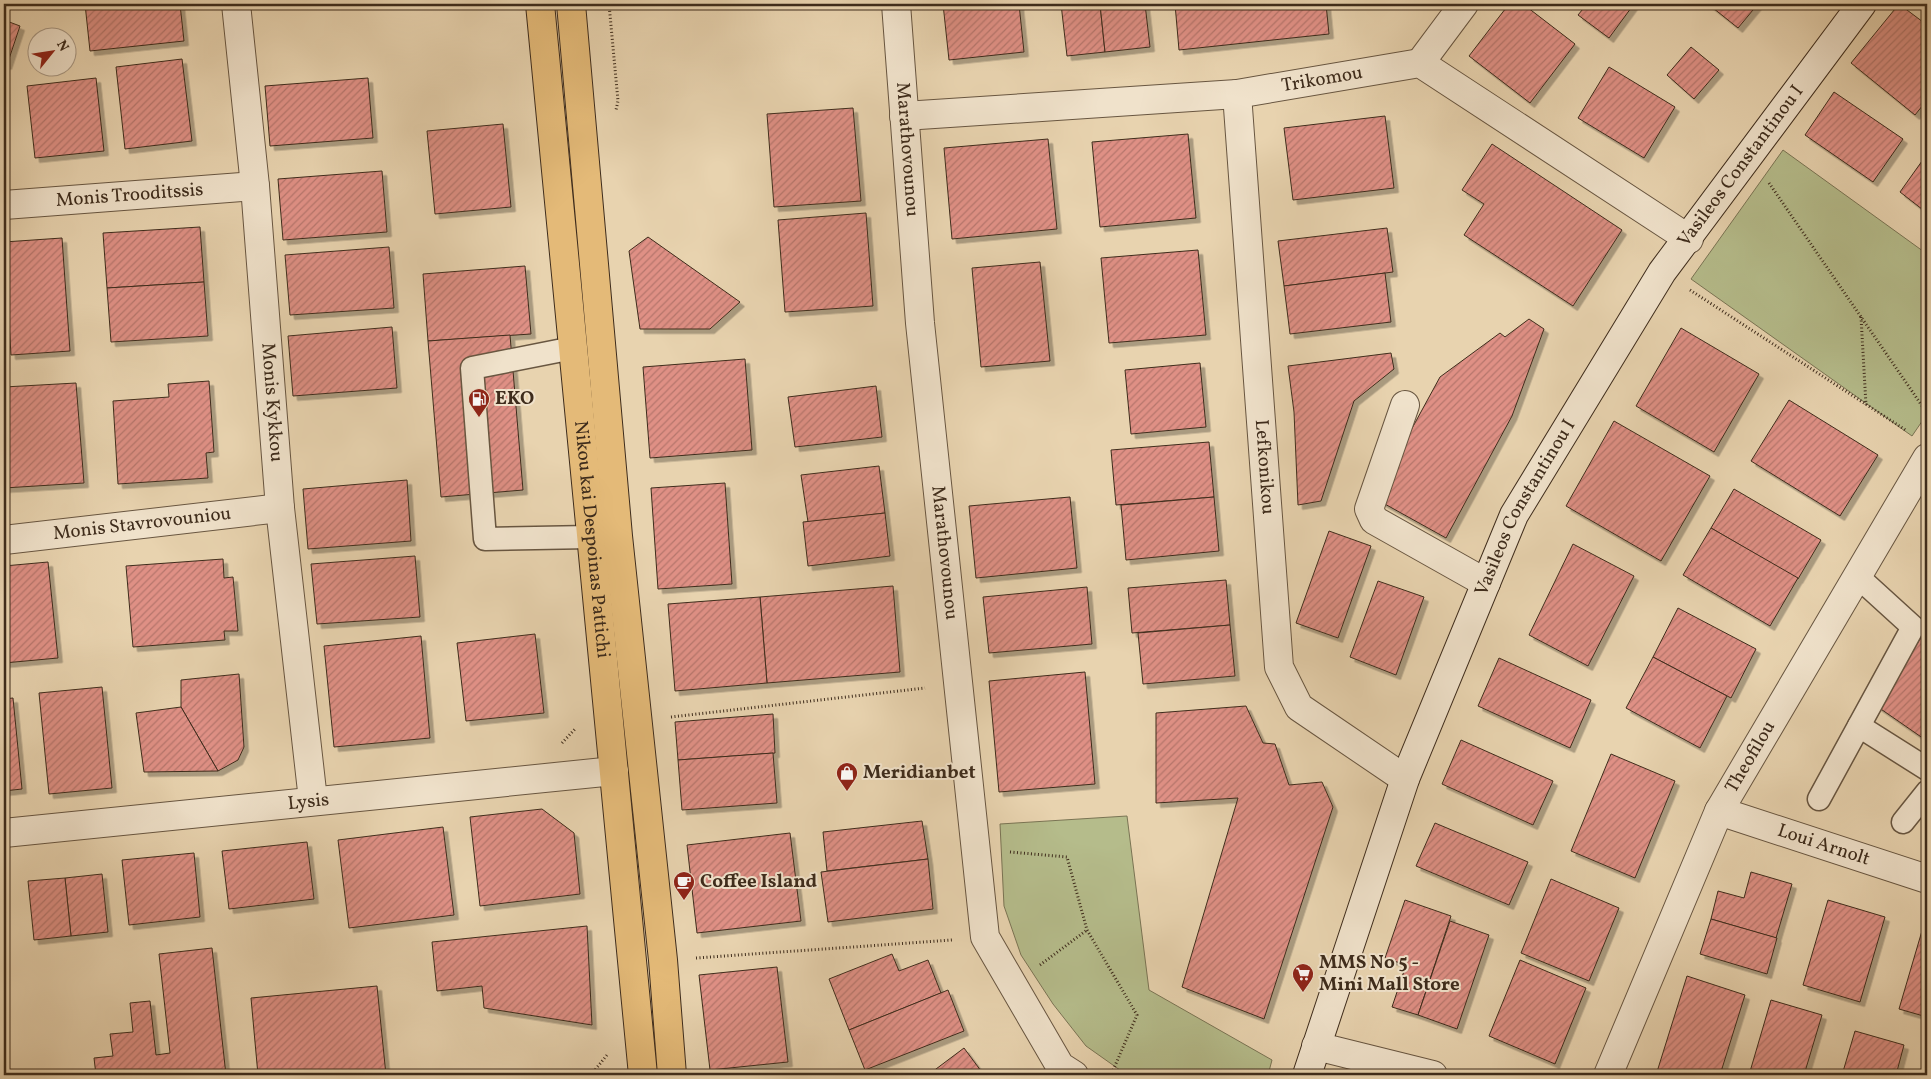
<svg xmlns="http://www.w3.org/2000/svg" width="1931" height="1079" viewBox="0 0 1931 1079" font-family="Vollkorn,serif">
  <defs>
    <pattern id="building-hatch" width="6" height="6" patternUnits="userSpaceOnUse" patternTransform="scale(1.25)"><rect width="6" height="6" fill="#df9085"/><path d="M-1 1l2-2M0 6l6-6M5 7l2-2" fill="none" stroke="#b6766c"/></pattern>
    <filter id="shadow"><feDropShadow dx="4.5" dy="4.5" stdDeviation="0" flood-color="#0004"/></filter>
  </defs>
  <rect width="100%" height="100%" fill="#e8d3af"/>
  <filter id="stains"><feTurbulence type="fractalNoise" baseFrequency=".004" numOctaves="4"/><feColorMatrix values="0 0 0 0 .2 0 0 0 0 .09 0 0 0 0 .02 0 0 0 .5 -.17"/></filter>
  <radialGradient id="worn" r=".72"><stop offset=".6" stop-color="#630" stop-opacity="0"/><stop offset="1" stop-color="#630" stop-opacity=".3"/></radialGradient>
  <g fill="#b5bc8b" stroke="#7a7454">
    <polygon points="1783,150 1927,254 1927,414 1912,436 1691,279"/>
    <polygon points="1127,816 1149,990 1272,1060 1268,1075 1127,1075 1086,1046 1053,1004 1021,955 1004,906 1000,824"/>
  </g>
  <g fill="url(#building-hatch)" stroke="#3e2c1c" filter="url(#shadow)">
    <polygon points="85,4 180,4 184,41 90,51"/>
    <polygon points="943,4 1019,4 1024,52 949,60"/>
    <polygon points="1061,4 1100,4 1105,52 1067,56"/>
    <polygon points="1100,4 1145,4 1150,47 1105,52"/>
    <polygon points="1175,4 1326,4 1329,34 1179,50"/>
    <polygon points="1509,4 1523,4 1575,44 1530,103 1469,56"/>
    <polygon points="1587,4 1634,4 1609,38 1578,15"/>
    <polygon points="1708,4 1758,4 1738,28"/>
    <polygon points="1899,4 1927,25 1927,100 1915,115 1851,63"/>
    <polygon points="4,20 20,26 7,65 4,64"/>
    <polygon points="1691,47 1719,70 1694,99 1667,75"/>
    <polygon points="182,59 192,141 125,149 116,67"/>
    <polygon points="1609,67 1675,107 1644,158 1578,118"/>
    <polygon points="96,78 104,151 35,158 27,86"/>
    <polygon points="368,78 373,138 270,146 265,86"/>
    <polygon points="1834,92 1903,139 1873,182 1805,135"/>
    <polygon points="853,108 861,201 774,207 767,114"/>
    <polygon points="1385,116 1394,188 1293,200 1284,128"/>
    <polygon points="503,124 511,207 435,214 427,131"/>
    <polygon points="1188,134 1196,218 1100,227 1092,142"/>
    <polygon points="1048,139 1057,229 952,239 944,148"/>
    <polygon points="1492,144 1622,230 1573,306 1464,235 1484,204 1462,190"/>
    <polygon points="1927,154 1927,213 1900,192"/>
    <polygon points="382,171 387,232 283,240 278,179"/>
    <polygon points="866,213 873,306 785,312 778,220"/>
    <polygon points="200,227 204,282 107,288 103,233"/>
    <polygon points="1387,228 1393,272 1284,286 1278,241"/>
    <polygon points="648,237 740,302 710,329 640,329 629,251"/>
    <polygon points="62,238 70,351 11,355 4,242"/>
    <polygon points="389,247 394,308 290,315 285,255"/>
    <polygon points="1198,250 1206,335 1109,343 1101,258"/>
    <polygon points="1040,262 1050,361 981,367 972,268"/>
    <polygon points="525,266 531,334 428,341 423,274"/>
    <polygon points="1385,273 1391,322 1290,334 1284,286"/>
    <polygon points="204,282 208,336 111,342 107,288"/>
    <polygon points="1529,319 1544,329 1512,416 1446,538 1374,498 1440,377 1500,333 1505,337"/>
    <polygon points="392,327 397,388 293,396 288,336"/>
    <polygon points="1681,328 1759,374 1714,452 1636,406"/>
    <polygon points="510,335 523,490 441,497 428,341"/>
    <polygon points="1391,353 1394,369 1354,401 1321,501 1298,505 1294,412 1288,366"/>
    <polygon points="745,359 752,450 650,458 643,367"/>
    <polygon points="1200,363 1206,427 1131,434 1125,370"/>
    <polygon points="209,381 214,452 206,453 208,478 118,484 113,401 169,397 168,384"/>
    <polygon points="76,383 84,483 4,488 4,387"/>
    <polygon points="876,386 882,437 795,447 788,397"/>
    <polygon points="1789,400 1878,455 1840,516 1751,461"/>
    <polygon points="1614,421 1710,476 1661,561 1566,506"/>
    <polygon points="1209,442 1214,497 1116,505 1111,450"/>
    <polygon points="879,466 885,513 808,522 801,475"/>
    <polygon points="407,480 411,541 308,549 303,489"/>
    <polygon points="725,483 732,584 658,589 651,488"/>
    <polygon points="1734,489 1821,540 1798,579 1711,528"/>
    <polygon points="1070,497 1077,568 976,578 969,506"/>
    <polygon points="1214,497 1219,551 1126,560 1121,505"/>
    <polygon points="885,513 890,556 808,566 803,522"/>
    <polygon points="1711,528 1798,578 1770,626 1683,575"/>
    <polygon points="1329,531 1371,546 1338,638 1296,623"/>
    <polygon points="1573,544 1634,576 1588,666 1529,635"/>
    <polygon points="415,556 420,617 317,624 311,564"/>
    <polygon points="223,559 224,578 233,577 238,631 224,631 225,640 133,647 126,566"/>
    <polygon points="48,562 58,658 4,663 4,566"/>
    <polygon points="1226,580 1230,625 1132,633 1128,588"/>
    <polygon points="1378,581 1424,597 1396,675 1350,657"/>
    <polygon points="893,586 900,672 767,683 760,597"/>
    <polygon points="1087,587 1092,644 989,653 983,597"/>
    <polygon points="760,597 767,683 675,691 668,604"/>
    <polygon points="1678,608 1756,649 1731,698 1653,657"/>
    <polygon points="1230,625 1235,676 1143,684 1138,633"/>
    <polygon points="1927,629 1927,741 1875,705"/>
    <polygon points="535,634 544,713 466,721 457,643"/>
    <polygon points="421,636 430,738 334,747 324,646"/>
    <polygon points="1653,657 1727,696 1700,748 1626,708"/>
    <polygon points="1499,658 1591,700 1570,748 1478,706"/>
    <polygon points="1085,672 1095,784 999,792 989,681"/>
    <polygon points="239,674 244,747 238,760 218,771 181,707 181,680"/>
    <polygon points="102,687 112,788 49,794 39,693"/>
    <polygon points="13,698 22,789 4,791 4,699"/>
    <polygon points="1246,706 1263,743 1275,744 1289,785 1322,782 1333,807 1264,1019 1182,987 1238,798 1156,803 1156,713"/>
    <polygon points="181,707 218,771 144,772 136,713"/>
    <polygon points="773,714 775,753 678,760 675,722"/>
    <polygon points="1461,740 1553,781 1533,825 1442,784"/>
    <polygon points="773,753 777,803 682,810 678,760"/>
    <polygon points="1611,754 1675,781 1635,878 1571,851"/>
    <polygon points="542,809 574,833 580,894 480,906 470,817"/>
    <polygon points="922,821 928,859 827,871 823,832"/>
    <polygon points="1435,823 1528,862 1509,905 1416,866"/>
    <polygon points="443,827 454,915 349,928 338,840"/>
    <polygon points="790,833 801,921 697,933 687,845"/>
    <polygon points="307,842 314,899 229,909 222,851"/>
    <polygon points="194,853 200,917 129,925 122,860"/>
    <polygon points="928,859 933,909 828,922 821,872"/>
    <polygon points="1751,872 1792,884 1776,938 1711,919 1718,891 1744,898"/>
    <polygon points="102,874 108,932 71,936 65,878"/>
    <polygon points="65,878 71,936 34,940 28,881"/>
    <polygon points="1551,879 1619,908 1589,981 1521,953"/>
    <polygon points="1405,900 1451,916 1418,1015 1392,1007 1406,965 1385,958"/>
    <polygon points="1828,900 1885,917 1860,1002 1803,985"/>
    <polygon points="1711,919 1777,938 1767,974 1700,954"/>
    <polygon points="1450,921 1489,935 1457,1029 1418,1015"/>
    <polygon points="1924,924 1927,925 1927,1017 1899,1009"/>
    <polygon points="587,926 592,1025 484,1008 482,986 437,991 432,942"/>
    <polygon points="212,948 226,1075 96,1075 94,1058 113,1056 110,1034 133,1032 130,1003 150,1001 156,1055 170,1053 159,954"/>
    <polygon points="892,954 899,971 928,960 941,993 849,1030 829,979"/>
    <polygon points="1520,960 1586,988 1555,1064 1489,1036"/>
    <polygon points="777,967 788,1062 710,1070 699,975"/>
    <polygon points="1687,976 1745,995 1720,1075 1656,1075"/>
    <polygon points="377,986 386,1075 258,1075 251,998"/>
    <polygon points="948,990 964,1031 865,1070 849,1030"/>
    <polygon points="1771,1000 1822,1015 1804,1075 1749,1075"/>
    <polygon points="1855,1031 1904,1045 1896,1075 1842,1075"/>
    <polygon points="964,1048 984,1075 928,1075"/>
  </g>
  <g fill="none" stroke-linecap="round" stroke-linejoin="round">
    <g stroke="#685641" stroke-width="25">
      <g id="service">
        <polyline points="573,348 472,368 485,539 590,537"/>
        <polyline points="1859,726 1927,769"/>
        <polyline points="1819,799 1913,627 1857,576"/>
        <polyline points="1903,822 1927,792"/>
      </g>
    </g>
    <g stroke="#685641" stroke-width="30">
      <g id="minor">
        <path id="s1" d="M236,4L255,186L280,508L313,800"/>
        <path id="s2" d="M896,4L920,323L985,937L1060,1066L1074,1075"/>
        <polyline points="1420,63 1464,4"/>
        <path id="s3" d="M1237,94L1279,667L1299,707L1405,779"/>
        <path id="s4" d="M904,116L1237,94L1420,63L1689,239"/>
        <path id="s5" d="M4,205L255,186"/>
        <polyline points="1405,405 1369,509 1374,520 1486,583"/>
        <path id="s6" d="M4,540L280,508"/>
        <path id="s7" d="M1719,811L1927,879"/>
        <path id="s8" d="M4,833L614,771"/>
        <polyline points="1316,1046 1433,1075"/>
        <path id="s9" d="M1608,1075L1719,811L1927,458"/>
      </g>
    </g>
    <g stroke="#3e2c1c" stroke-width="30">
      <g id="secondary">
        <path id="s10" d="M1307,1075L1405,779L1514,515L1662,272L1862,4"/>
      </g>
    </g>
    <g stroke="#3e2c1c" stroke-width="30">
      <g id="primary">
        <path id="s11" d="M540,4L643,1075"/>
        <polyline points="571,4 618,536 663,960 672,1075"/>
      </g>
    </g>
    <g stroke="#3e2c1c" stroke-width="3" stroke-dasharray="1 2.5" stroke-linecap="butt">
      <polyline points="609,4 618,101 616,110"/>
      <polyline points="1769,183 1927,413"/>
      <polyline points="1690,290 1907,431"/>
      <polyline points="1861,317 1866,405"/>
      <polyline points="671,717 925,688"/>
      <polyline points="562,743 575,729"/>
      <polyline points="1010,852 1067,857 1087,930 1137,1015 1111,1075"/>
      <polyline points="696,958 952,940"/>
      <polyline points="1040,965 1087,930"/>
      <polyline points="591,1075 607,1055"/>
    </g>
    <use href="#service" stroke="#f0e2cb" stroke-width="22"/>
    <use href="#minor" stroke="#f0e2cb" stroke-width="28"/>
    <use href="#secondary" stroke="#f0e2cb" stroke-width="28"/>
    <use href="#primary" stroke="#e4ba78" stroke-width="28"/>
  </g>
  <defs>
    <g id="fuel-pin" transform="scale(1.125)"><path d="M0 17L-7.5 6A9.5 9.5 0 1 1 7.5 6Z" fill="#8f2418" stroke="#f0e2cb"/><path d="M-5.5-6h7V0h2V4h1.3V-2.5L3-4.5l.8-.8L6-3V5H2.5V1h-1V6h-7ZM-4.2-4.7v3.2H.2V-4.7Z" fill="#fff"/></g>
    <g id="shop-pin" transform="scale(1.125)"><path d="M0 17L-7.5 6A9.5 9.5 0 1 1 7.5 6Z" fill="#8f2418" stroke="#f0e2cb"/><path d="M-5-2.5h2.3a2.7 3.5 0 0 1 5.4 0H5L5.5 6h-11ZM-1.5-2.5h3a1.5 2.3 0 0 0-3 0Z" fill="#fff"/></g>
    <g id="cafe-pin" transform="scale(1.125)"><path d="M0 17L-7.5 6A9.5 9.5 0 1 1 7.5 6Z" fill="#8f2418" stroke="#f0e2cb"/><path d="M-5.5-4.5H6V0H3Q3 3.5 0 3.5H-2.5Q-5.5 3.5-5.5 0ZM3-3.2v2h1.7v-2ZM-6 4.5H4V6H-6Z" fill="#fff"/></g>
    <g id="supermarket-pin" transform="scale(1.125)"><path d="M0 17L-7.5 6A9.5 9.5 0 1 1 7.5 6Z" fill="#8f2418" stroke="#f0e2cb"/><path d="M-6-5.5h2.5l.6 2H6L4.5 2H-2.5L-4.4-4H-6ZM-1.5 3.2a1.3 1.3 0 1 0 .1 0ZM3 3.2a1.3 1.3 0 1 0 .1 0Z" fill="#fff"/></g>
  </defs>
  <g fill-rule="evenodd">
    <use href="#fuel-pin" x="479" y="399"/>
    <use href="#shop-pin" x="847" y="773"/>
    <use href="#cafe-pin" x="684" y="882"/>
    <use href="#supermarket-pin" x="1303" y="974"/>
  </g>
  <g text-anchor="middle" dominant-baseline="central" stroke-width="4" stroke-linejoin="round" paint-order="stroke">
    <g font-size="19" fill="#3e2c1c" stroke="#f0e2cb">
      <text stroke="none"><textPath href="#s4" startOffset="420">Trikomou</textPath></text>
      <text stroke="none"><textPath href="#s2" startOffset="146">Marathovounou</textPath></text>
      <text stroke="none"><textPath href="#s10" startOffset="1014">Vasileos Constantinou I</textPath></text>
      <text stroke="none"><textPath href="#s5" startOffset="126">Monis Trooditssis</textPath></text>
      <text stroke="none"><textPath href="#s1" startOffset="400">Monis Kykkou</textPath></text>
      <text stroke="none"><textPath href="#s3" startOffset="374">Lefkonikou</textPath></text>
      <text stroke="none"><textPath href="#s10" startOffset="609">Vasileos Constantinou I</textPath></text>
      <text stroke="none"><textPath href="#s6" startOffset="139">Monis Stavrovouniou</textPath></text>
      <text stroke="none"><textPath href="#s11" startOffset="538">Nikou kai Despoinas Pattichi</textPath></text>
      <text stroke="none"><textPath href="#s2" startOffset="551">Marathovounou</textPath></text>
      <text stroke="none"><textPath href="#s9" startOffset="349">Theofilou</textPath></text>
      <text stroke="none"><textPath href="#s8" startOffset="306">Lysis</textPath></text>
      <text stroke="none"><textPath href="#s7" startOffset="110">Loui Arnolt</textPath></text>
    </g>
    <g font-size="19" font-weight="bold" fill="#3e2c1c" stroke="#f0e2cb" text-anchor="start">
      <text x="495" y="399">EKO</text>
      <text x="863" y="773">Meridianbet</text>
      <text x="700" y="882">Coffee Island</text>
      <text x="1319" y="963">MMS No 5 -<tspan x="1319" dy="22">Mini Mall Store</tspan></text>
    </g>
  </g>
  <rect width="1931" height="1079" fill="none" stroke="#e8d3af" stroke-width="20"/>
  <rect x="5" y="5" width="1921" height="1069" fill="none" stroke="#3e2c1c" stroke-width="2.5"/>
  <rect x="10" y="10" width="1911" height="1059" fill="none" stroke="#3e2c1c"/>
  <g transform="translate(52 52) rotate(60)"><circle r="24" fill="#f0e2cb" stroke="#a99985"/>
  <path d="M0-4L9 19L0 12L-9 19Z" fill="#8f2418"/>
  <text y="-8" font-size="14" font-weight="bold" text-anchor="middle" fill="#3e2c1c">N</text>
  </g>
  <rect width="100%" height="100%" filter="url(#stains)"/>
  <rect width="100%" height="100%" fill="url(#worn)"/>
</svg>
